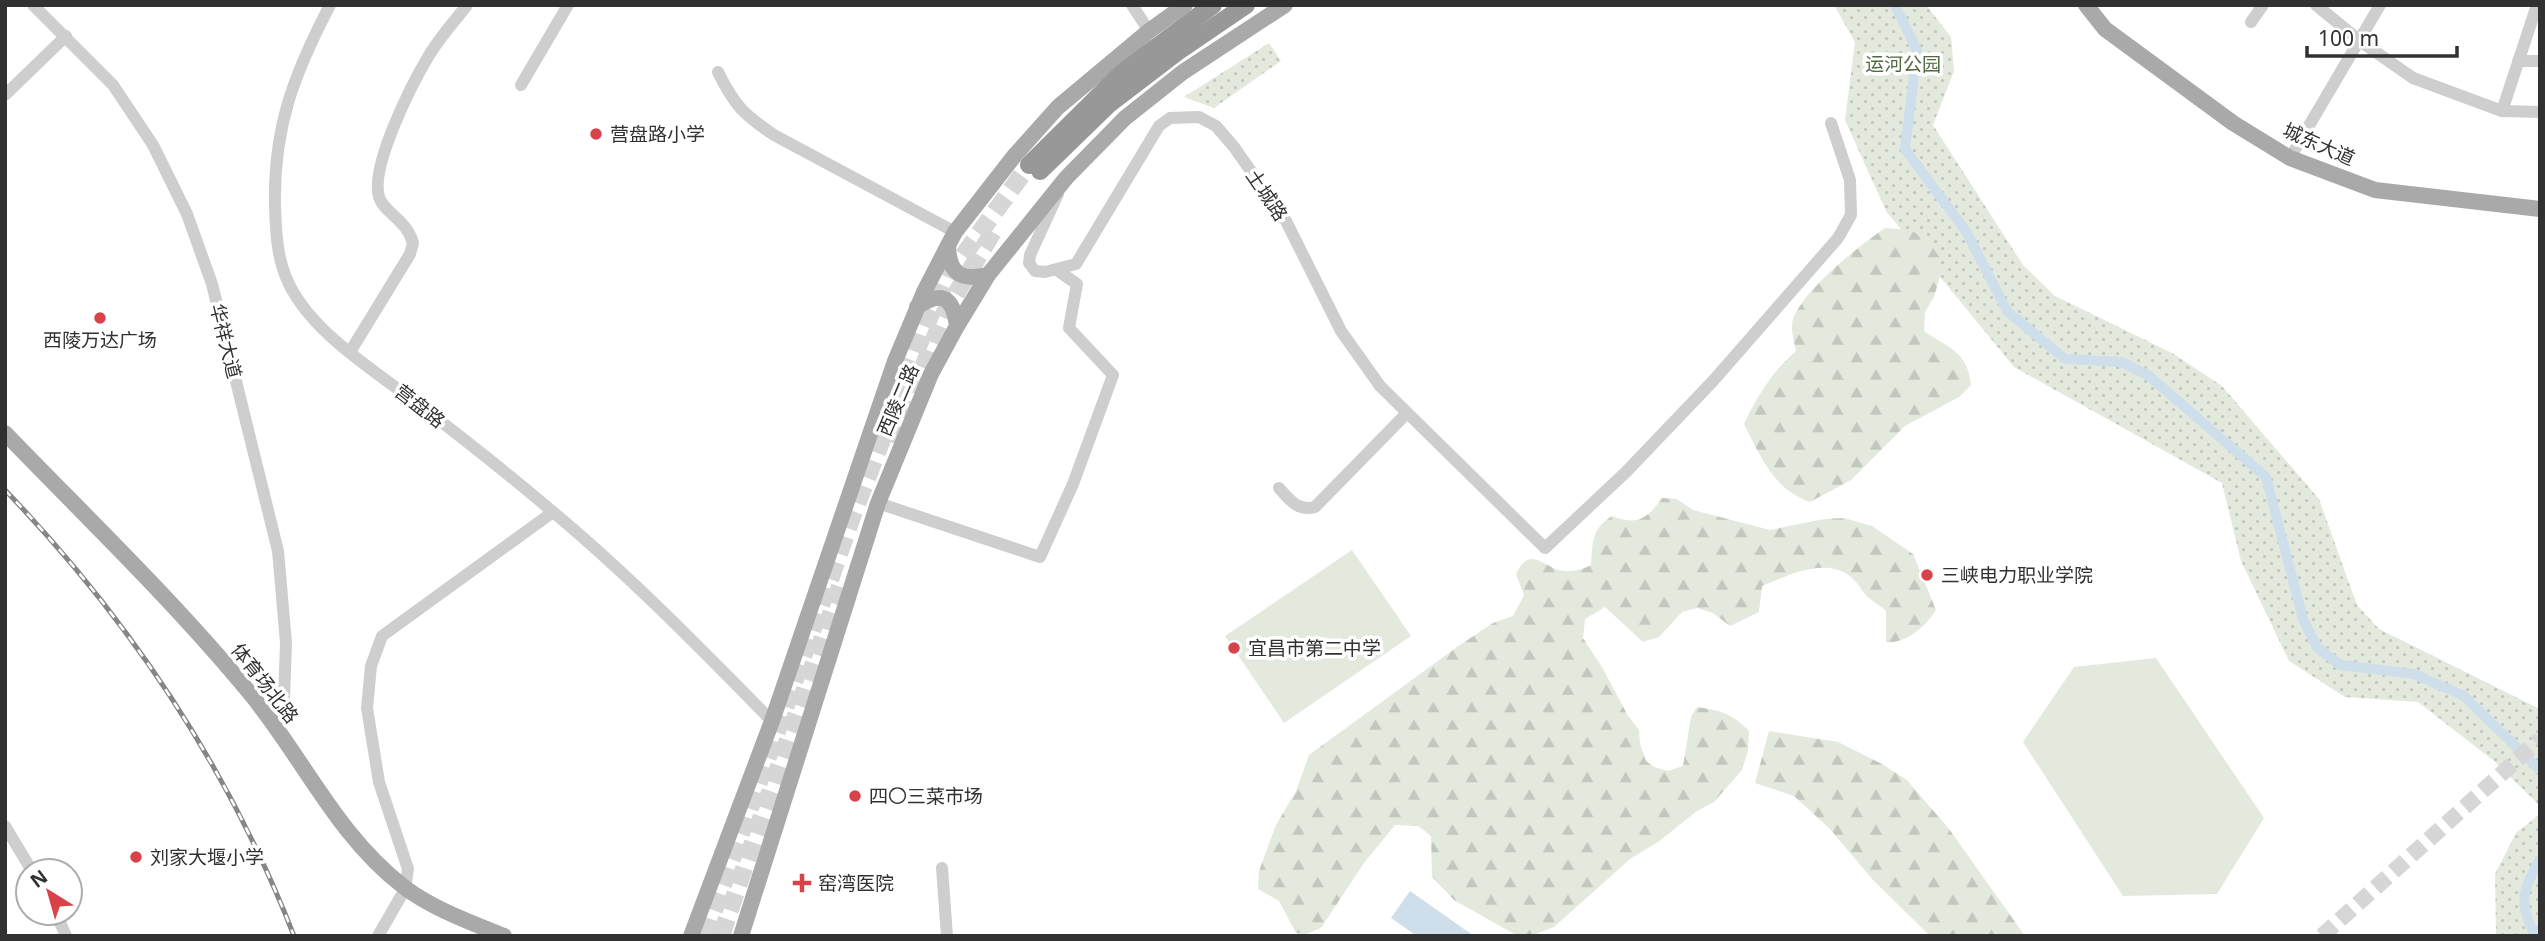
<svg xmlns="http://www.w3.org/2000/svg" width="2545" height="941" viewBox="0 0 2545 941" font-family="'Noto Sans','Noto Sans SC',sans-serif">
  <defs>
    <pattern id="grass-dots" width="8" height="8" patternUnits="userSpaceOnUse" patternTransform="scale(1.75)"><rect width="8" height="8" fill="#e3e9dd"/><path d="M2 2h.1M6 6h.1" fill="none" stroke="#c3c8be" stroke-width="1.8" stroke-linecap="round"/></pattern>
    <pattern id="forest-firs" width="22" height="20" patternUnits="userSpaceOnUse" patternTransform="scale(1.75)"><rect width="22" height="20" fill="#e3e9dd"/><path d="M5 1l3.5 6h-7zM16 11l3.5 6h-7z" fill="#c3c8be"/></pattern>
  </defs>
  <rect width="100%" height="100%" fill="#fff"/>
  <g fill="url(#grass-dots)">
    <polygon points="1834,5 1926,5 1951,37 1954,71 1933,125 2023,265 2055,296 2172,353 2222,386 2319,499 2357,605 2379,629 2540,709 2540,806 2494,761 2418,702 2345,697 2289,661 2241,561 2222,483 2014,367 1886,211 1845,120 1855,42"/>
    <polygon points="1269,43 1281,61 1214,108 1184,97"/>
    <polygon points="2540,814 2540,936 2496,936 2495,874 2516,833"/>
  </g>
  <g fill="url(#forest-firs)">
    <path d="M1885,228L1911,230L1928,241L1940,258L1941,273L1934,297L1925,312L1924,331C1949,349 1967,350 1971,385L1959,397L1905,426L1851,480L1810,502C1773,489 1761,457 1744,424C1758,395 1772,372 1796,351C1794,341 1790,329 1793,319C1804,289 1859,246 1885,228Z"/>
    <path d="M1662,498L1677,499L1693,510L1770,530L1824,519L1844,518L1872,526L1913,554L1936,610C1926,626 1906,644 1886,642V611C1880,605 1871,601 1865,594C1859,586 1855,579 1847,574C1822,558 1786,576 1762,586L1759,612L1730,626L1713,613L1697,608L1682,612L1659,637L1643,642L1605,607L1585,619L1583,638L1602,667L1627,714L1639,730L1640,744L1646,761L1654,767L1668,771L1683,766L1691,717L1697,707C1722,711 1731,713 1749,731L1748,751L1742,770L1714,802L1697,811L1658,842L1630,859L1554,927L1533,935H1516L1454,900L1432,877L1431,836L1418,826L1395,825L1364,863L1321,928L1306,934L1296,933L1279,901L1258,889L1259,871L1276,825L1296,791L1309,755L1457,647L1493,623L1513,616L1524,595L1516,574C1531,543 1544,569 1564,571C1574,572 1583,569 1591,565C1593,542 1591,529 1612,516C1637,526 1647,519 1662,498Z"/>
    <polygon points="1769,731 1838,742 1882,764 1907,780 1949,829 2025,936 1930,936 1873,880 1829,828 1794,796 1755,783"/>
  </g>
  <g fill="#e3e9dd">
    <polygon points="1352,550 1411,636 1284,723 1225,636"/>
    <polygon points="2156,658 2264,818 2217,894 2123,896 2023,742 2074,667"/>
  </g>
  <polygon fill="#cedeea" points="1410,891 1474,936 1417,936 1391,918"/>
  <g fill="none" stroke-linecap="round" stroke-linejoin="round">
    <g stroke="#cedeea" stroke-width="10">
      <polyline points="1895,5 1917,50 1905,149 1967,233 2007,311 2065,359 2122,362 2149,376 2266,477 2303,619 2317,647 2340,665 2414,674 2464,696 2540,770"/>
      <path d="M2536,936C2517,903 2523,890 2540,859"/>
    </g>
    <polyline stroke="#d6d6d6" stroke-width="16" stroke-dasharray="16 8" stroke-linecap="butt" points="2322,936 2540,739"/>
    <g stroke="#d6d6d6" stroke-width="18" stroke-dasharray="18 9" stroke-linecap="butt">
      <polyline points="893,443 945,312 993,232"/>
      <polyline points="705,936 852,517 930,316 949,275 1029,165"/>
      <polyline points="721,936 842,581"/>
    </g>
    <g stroke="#cecece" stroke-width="12">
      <polyline points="33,5 113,85 153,145 187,214 212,284 278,551 286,643 284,699 275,728"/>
      <path d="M330,5C294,74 273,128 275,207C276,234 277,259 289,284C313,334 378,373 421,406C465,440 510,475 553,512C631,577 701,649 772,721"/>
      <polyline points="1132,5 1149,31"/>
      <polyline points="2316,5 2360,41 2413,78 2502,111 2540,112"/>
      <polyline points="2251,22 2263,5"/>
      <polyline points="2518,61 2540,61"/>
      <path d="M718,72C735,106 743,114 774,135L955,232"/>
      <polyline points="521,85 568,5"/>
      <polyline points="5,95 66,36"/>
      <polyline points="2502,111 2537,5"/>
      <polyline points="2290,158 2380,5"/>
      <polyline points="1058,194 1030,255 1029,263 1035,271 1045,272 1076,264 1159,126 1170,118 1199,117 1216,126 1234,147 1286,221 1341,331 1380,386 1545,548 1626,472 1713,381 1838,238 1851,215 1850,180 1831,123"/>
      <path d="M350,352L410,254L413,243C407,220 384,213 379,197C370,166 412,84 428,57C439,38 454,22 467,5"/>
      <path d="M1279,488C1289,499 1298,512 1315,507L1407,413"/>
      <polyline points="878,503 1040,557 1073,484 1113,375 1069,328 1077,284 1057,270"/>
      <polyline points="5,826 32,871"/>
      <polyline points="942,868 947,936"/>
      <polyline points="405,889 408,869 379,782 367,708 371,666 382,636 553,512"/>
      <polyline points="56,913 66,936"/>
      <polyline points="378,936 401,896"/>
    </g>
    <g stroke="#a9a9a9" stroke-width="16">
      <polyline points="2086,5 2105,29 2233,123 2290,158 2375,190 2540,209"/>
      <path d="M948,246C949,274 961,281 988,275"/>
      <path d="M917,307C942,290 953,297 957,326"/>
      <path d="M5,433C87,518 174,601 249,692C303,757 336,835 404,887C433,909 470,922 504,936"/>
      <polyline points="691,936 772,721 895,361 924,292 955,232 1015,155 1058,107 1149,31 1185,5"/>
      <polyline points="741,936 878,503 931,374 957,326 988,275 1066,178 1125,118 1183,72 1285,5"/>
    </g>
    <g stroke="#989898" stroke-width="18">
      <polyline points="1029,165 1122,73 1213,5"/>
      <polyline points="1040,171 1109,104 1177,52 1246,5"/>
    </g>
    <g stroke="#868686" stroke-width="5">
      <path id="rail" d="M5,490C129,619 229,769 294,936"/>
    </g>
    <use href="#rail" stroke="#fff" stroke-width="2.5" stroke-dasharray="8" stroke-linecap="butt"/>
  </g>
  <g fill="#d74349" stroke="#fff" stroke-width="2.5">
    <circle cx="596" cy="134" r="7"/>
    <circle cx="100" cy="318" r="7"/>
    <circle cx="1927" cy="575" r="7"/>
    <circle cx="1234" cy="648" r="7"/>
    <circle cx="855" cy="796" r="7"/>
    <circle cx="136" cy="857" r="7"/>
    <path d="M798.5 872.5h7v7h7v7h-7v7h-7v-7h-7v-7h7z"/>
  </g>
  <g text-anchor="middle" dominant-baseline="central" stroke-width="7" stroke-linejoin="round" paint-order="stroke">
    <g font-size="19" fill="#526941" stroke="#fff">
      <text x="1903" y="64">运河公园</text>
    </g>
    <g font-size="19" fill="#313131" stroke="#fff" text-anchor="start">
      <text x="610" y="134">营盘路小学</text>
      <text x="100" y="340" text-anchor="middle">西陵万达广场</text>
      <text x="1941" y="575">三峡电力职业学院</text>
      <text x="1248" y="648">宜昌市第二中学</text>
      <text x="869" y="796">四〇三菜市场</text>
      <text x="150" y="857">刘家大堰小学</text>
      <text x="818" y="883">窑湾医院</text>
    </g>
    <g font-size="19" fill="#313131" stroke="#fff">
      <text transform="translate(2319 144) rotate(24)">城东大道</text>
      <text transform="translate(1267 195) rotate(56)">土城路</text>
      <text transform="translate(226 341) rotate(76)">华祥大道</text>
      <text transform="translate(898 400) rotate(-67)">西陵二路</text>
      <text transform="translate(420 406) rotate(38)">营盘路</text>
      <text transform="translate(265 683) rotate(52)">体育场北路</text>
    </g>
  </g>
  <rect width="2545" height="941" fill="none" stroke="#313131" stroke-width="14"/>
  <g transform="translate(49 892) rotate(323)"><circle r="33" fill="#ffffff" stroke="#adadad" stroke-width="2"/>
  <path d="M0-5L12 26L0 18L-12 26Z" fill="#d74349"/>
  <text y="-10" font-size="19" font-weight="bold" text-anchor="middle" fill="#313131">N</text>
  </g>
  <path d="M2307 46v10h150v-10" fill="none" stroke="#313131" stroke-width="3.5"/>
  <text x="2318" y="46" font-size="21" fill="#313131" stroke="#ffffff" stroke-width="5" paint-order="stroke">100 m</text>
</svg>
